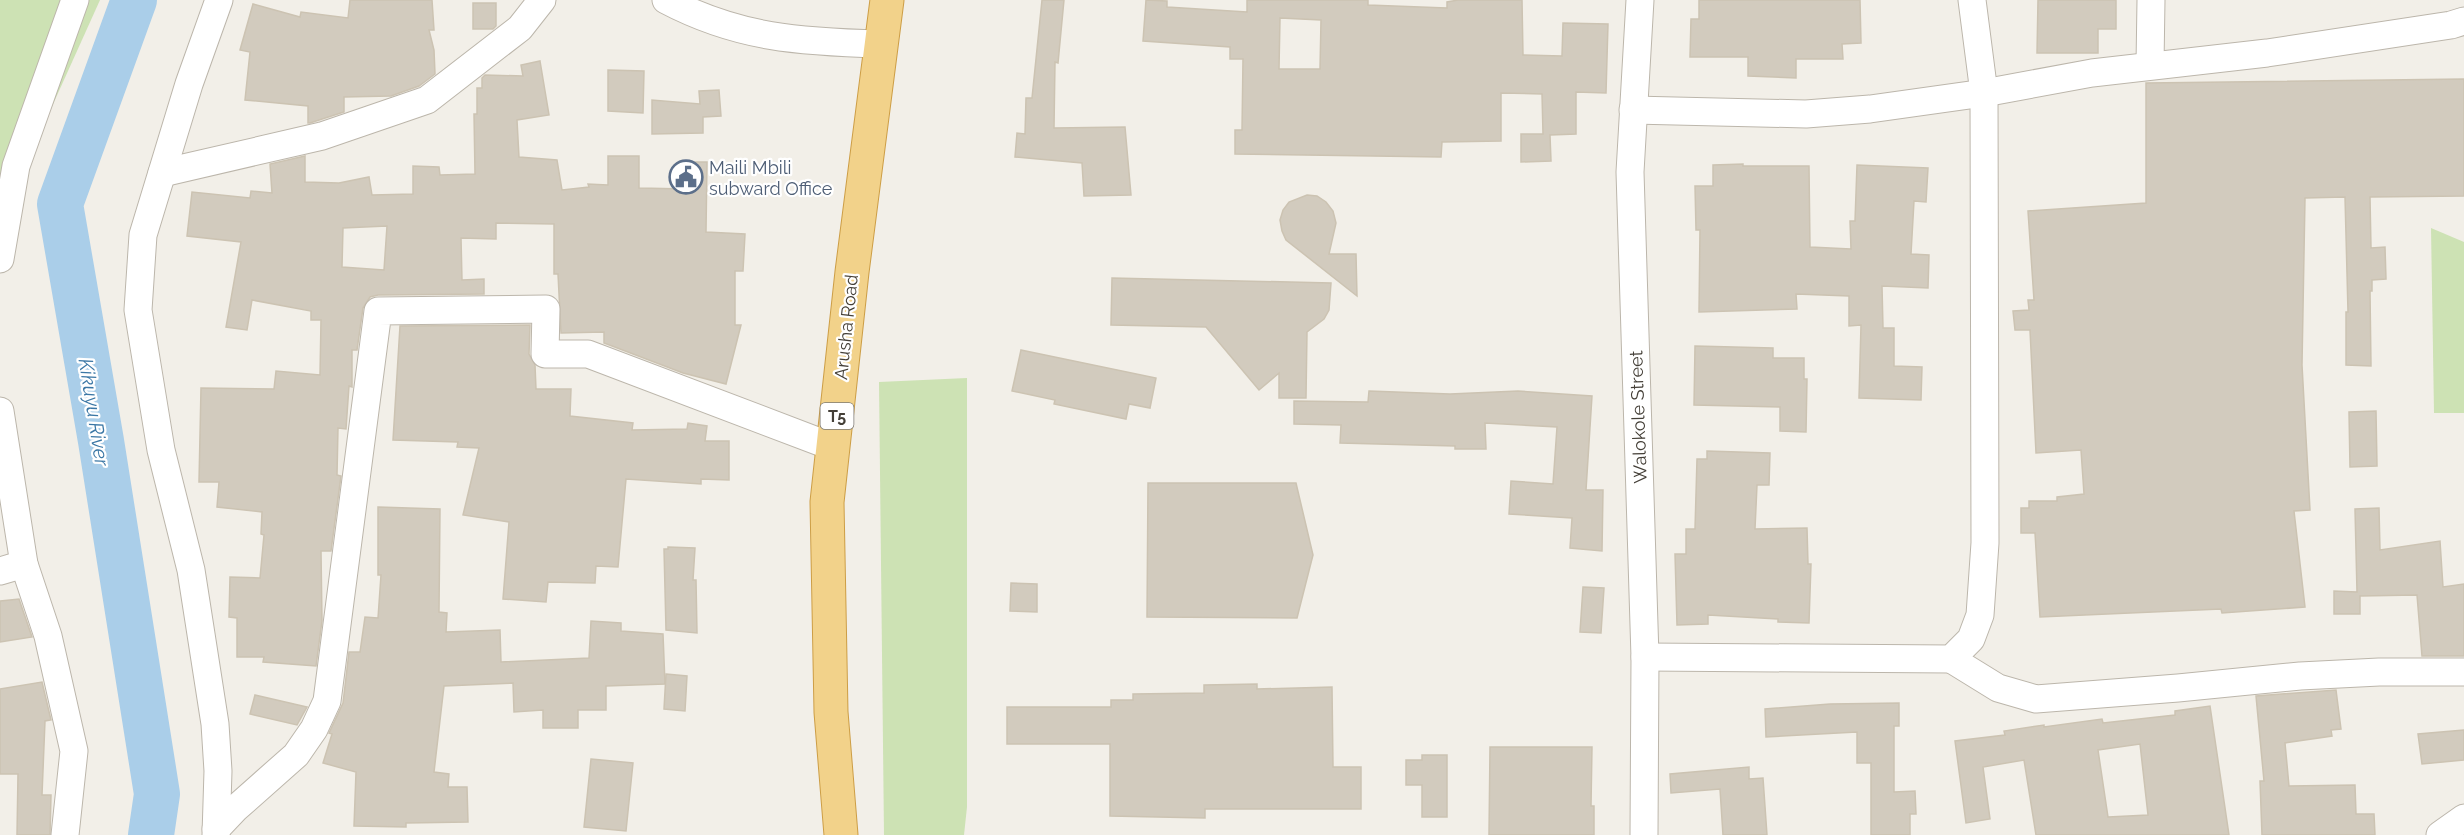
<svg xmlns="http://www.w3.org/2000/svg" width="2464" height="835" viewBox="0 0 2464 835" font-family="Raleway,sans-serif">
  <rect width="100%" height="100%" fill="#f2efe8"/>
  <g fill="#cde2b4">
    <polygon points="0,0 100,0 22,173 0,174"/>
    <polygon points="2431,228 2464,242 2464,413 2434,413"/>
    <polygon points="967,378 967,807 964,835 884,835 879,382"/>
  </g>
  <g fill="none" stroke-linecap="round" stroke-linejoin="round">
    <polyline stroke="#aacee9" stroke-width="46" points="134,0 60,204 101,441 157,794 151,835"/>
  </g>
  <g fill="#d2cbbe" stroke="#ccc3b2" stroke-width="1.5" fill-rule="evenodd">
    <polygon points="350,0 432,0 434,30 429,30 434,50 435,74 419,86 391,96 344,97 344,112 310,123 308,123 308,106 245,100 250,52 240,50 253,4 300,17 301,12 348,18"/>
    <polygon points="1042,0 1064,0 1058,63 1055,62 1054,128 1125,127 1131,195 1084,196 1082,163 1015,157 1017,133 1025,134 1026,98 1032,98"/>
    <path d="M1146,0L1167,1V7L1247,12V0H1368V5L1447,8V2L1458,0H1522L1523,55L1562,56L1563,23L1608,24L1606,93L1576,92V134L1550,135L1551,161L1521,162V134H1543L1542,94L1501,93V141L1442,142L1441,157L1235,154V130H1242L1243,59H1230V47L1143,41ZM1280,18L1321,20L1320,69H1279Z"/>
    <polygon points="1699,0 1860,0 1861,43 1842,44 1843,59 1796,59 1796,78 1748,76 1748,57 1690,57 1691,19 1699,19"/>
    <polygon points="2038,0 2116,0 2116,29 2098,29 2098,53 2037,53"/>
    <polygon points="473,3 496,3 496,26 493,29 473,29"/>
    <path d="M540,61L549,115L517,120L519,157L557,160L562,190L589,187L588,184L608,185V156H639V188L686,189V162H707L706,232L745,234L743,271H735V325H741L726,384L683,373L604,343V332L561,333L558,274H554V224L496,223V239L461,238L462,280L484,279V294L378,295L370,297L363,308L357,350H352V387L349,386L346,429L338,428L337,475L341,476L331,551H321L322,621L316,666L263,662L264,657H237V618L229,617L230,577L260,578L264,535L261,534L262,512L217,507L219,482H199L201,388L274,389L276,371L320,375L321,320H311V311L252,300L247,330L226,327L241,242L187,236L192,192L250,198L251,191L272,193L270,164L305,156V182L339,183L369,177L372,195L413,194V166L439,167L440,175L475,174L474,114H477V88H482V78L485,75L523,76L521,65ZM387,226L384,270L342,267L343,228Z"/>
    <polygon points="608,70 644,71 643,113 608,111"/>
    <polygon points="2464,79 2464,196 2370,197 2371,248 2385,247 2386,279 2372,280 2372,291 2370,291 2371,366 2346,365 2346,312 2348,312 2345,197 2305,198 2302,365 2310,510 2294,511 2305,607 2222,613 2221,609 2040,617 2035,533 2021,533 2021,508 2029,508 2029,501 2057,501 2057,497 2084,494 2081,450 2036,453 2030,330 2015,330 2013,311 2029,310 2028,300 2034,300 2028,211 2146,203 2146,83"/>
    <polygon points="719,90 721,116 703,117 703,133 652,134 652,100 700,104 699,91"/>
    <polygon points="1743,164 1743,166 1809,166 1810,247 1851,249 1850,221 1855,221 1857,165 1928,168 1926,202 1914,201 1911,254 1929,255 1928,288 1882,286 1883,328 1894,328 1894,366 1922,367 1921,400 1859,398 1861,325 1849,326 1849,296 1796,294 1797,309 1699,312 1700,230 1696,230 1695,186 1713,186 1713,165"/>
    <polygon points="1307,195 1317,196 1326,202 1333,211 1336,223 1329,254 1356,254 1357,296 1286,240 1282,231 1280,220 1283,210 1289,202"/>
    <polygon points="1112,278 1331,283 1329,310 1324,319 1307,332 1306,398 1279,398 1279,373 1259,390 1206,327 1111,325"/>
    <polygon points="530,325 529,354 535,365 536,389 571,389 570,416 633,423 632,430 687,429 688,423 707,426 705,441 729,441 729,480 701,479 701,484 626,479 618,567 596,566 595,583 548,582 546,602 503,599 509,522 463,515 479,448 457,447 458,442 393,440 400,326"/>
    <polygon points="1695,346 1773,348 1773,358 1804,358 1804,379 1807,379 1806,432 1780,431 1780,407 1694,405"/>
    <polygon points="1021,350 1156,378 1150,408 1129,404 1126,419 1054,404 1055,400 1012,391"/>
    <polygon points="1369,391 1450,394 1518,391 1592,396 1586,490 1603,490 1602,551 1570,548 1572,518 1509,514 1511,481 1553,484 1557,427 1485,423 1486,449 1455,449 1455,446 1340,443 1341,425 1294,424 1294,401 1368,402"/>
    <polygon points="2376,411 2377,466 2350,467 2349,412"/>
    <polygon points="1707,451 1770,453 1769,485 1757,485 1755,529 1807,528 1808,564 1811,564 1809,623 1778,622 1778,619 1708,615 1708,624 1677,625 1675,554 1686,554 1686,529 1695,529 1697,459 1707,459"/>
    <polygon points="1148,483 1296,483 1313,555 1297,618 1147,617"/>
    <polygon points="378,507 440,509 439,612 447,613 446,632 500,630 501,662 589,658 591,621 621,623 621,631 663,634 665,684 606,686 606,710 578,710 578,728 543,728 543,710 514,712 513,683 444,686 434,772 449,774 448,787 467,787 468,822 406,823 406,827 354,826 356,772 323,763 332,734 329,733 343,703 349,652 360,652 365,617 378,618 381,575 378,575"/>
    <polygon points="2379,508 2380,550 2440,541 2443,587 2464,584 2464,656 2422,656 2417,595 2360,596 2360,614 2334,614 2334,591 2357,592 2355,509"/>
    <polygon points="668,547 695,548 693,580 696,580 697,633 666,630 664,549 668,549"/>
    <polygon points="1011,583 1037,584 1037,612 1010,611"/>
    <polygon points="1583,587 1604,588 1601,633 1580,632"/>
    <polygon points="19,599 32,637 0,642 0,601"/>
    <polygon points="666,674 687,676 685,711 664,709"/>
    <polygon points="42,682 51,720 45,721 42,795 51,795 50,835 17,835 18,774 0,774 0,689"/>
    <polygon points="1257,684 1257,689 1332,687 1333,767 1361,767 1361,809 1205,809 1205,818 1110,816 1110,744 1007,744 1007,707 1111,707 1111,700 1133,700 1133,694 1204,693 1204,685"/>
    <polygon points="2336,690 2341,729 2331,730 2332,736 2285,743 2289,786 2355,785 2356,814 2374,814 2375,835 2262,835 2260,781 2264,781 2256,696"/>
    <polygon points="255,695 307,707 297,725 250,714"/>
    <polygon points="1899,703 1899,726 1894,726 1894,792 1915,791 1916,814 1910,814 1910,835 1871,835 1871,763 1857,763 1857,732 1766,737 1765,709 1830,704"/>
    <path d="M2210,706L2229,835H2036L2024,760L1983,767L1990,819L1966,823L1955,741L2005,735L2004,731L2044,725V727L2102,719L2103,723L2175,715V711ZM2140,744L2148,815L2108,817L2098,750Z"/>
    <polygon points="2464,730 2464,760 2422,764 2418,734"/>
    <polygon points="1490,747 1592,747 1591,806 1594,806 1594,835 1489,835"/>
    <polygon points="1422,755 1447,755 1447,817 1422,817 1422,785 1406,785 1406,760 1422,760"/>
    <polygon points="591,759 633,763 626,831 584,827"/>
    <polygon points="1749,767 1749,779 1763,778 1767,835 1723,835 1720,789 1671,793 1670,774"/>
  </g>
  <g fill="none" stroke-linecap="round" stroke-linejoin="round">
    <g stroke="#bcb6ab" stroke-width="29">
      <g id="minor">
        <path d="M666,0C738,38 801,42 881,44"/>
        <polyline points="1640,0 1630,172 1645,657 1644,835"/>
        <polyline points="2150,65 2151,0"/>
        <polyline points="1633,110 1806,114 1870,109 1984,93 2092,73 2267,53 2451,25 2464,21"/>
        <polyline points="162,173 322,136 427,100 520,28 542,0"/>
        <polyline points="0,259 16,166 75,0"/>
        <polyline points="0,411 24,564 48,636 74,751 65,835"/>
        <polyline points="0,571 24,564"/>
        <polyline points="1645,657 1951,659 1971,639 1980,615 1985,543 1984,93 1972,0"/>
        <polyline points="1951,659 1998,688 2036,699 2178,688 2300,676 2379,672 2464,672"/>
        <polyline points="216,829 235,809 296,755 314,729 327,701 378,311 546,309 545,354 588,354 833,447"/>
        <polyline points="216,835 218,771 215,724 191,570 161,450 138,310 143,235 189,84 219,0"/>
        <polyline points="2440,835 2464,818"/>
      </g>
    </g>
    <g stroke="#cd9e46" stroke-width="35">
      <polyline id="trunk" points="841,835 831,712 827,502 852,272 887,0"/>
    </g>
    <use href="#minor" stroke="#fff" stroke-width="27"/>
    <use href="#trunk" stroke="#f2d28a" stroke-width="33"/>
  </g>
  <defs>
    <g id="civic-ring" transform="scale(1.725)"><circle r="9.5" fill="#fff" stroke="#5c6f8a" stroke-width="1.5"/><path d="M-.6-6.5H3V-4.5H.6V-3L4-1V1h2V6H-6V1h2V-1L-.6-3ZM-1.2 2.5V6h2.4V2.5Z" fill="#5c6f8a"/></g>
  </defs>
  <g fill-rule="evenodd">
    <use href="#civic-ring" x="686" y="177"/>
  </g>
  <g text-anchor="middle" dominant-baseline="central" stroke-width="4.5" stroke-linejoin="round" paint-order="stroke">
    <rect fill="#fff" stroke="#7c7973" stroke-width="1.5" x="820.5" y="403" width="33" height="26" rx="4.5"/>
    <g font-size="16" font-weight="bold" fill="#443f37">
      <text x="837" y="416">T5</text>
    </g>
    <g font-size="18" fill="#4e5e75" stroke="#fff" text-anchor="start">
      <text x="709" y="167">Maili Mbili<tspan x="709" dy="21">subward Office</tspan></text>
    </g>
    <g font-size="18" fill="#443f37" stroke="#fff">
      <text transform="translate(846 327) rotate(-84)">Arusha Road</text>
      <text transform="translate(1638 417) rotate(-92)">Walokole Street</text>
    </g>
    <g font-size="20" font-style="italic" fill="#3b77a5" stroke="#fff">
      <text transform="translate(94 412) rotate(81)">Kikuyu River</text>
    </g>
  </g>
</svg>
